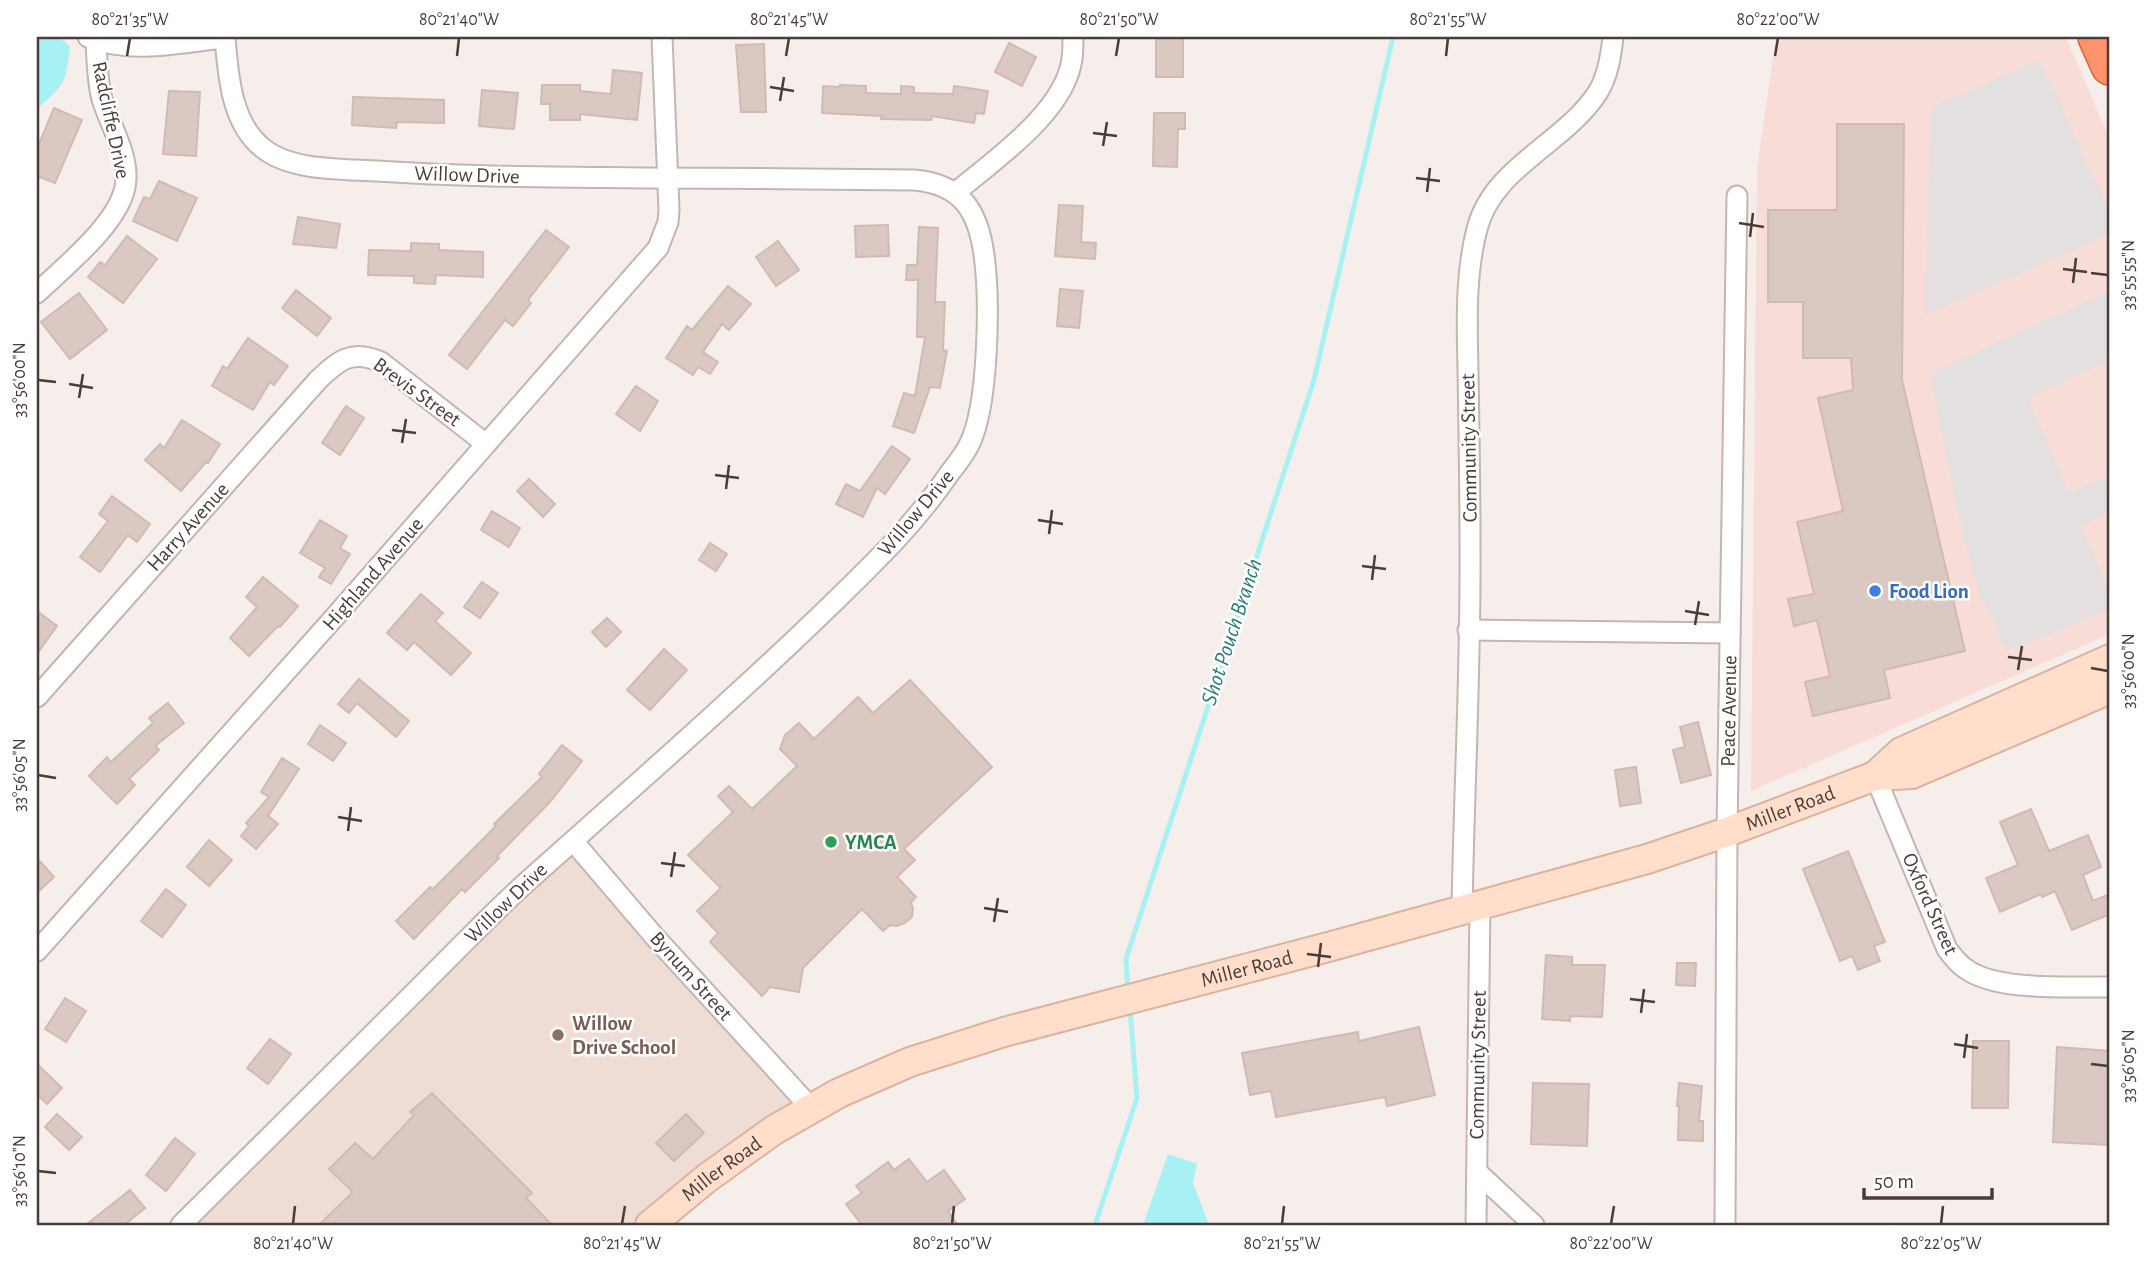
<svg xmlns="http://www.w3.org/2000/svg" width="2147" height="1262" viewBox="0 0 2147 1262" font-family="'Alegreya Sans',sans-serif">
  <rect width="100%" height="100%" fill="#f6eeeb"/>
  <polygon fill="#f7dcd7" points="1776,37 2066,37 2110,140 2110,634 1751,791 1757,168"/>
  <polygon fill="#efddd5" points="573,841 811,1108 650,1225 181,1225"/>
  <g fill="#e4e0df">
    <polygon points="2040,60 2110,214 2110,234 1925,315 1931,107"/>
    <polygon points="2110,291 2110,360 2028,398 2069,493 2110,476 2110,512 2081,526 2110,593 2110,609 2007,651 1979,591 1957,511 1930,373"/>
  </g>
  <g fill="#a8f1f2">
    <path d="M37,37H59L70,46C66,84 65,84 37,109Z"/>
    <polygon points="1168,1154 1197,1164 1193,1183 1209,1225 1143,1225"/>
  </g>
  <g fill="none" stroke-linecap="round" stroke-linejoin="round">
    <g stroke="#a8f1f2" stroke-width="5">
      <polyline points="1128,991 1126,959 1314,380 1393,37"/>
      <polyline points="1095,1225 1137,1098 1130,1008"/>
    </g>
  </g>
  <g fill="#dac8c3" stroke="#d2bab3" stroke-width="2">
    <rect x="1156" y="37" width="27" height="40"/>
    <polygon points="1009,43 1036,57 1022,86 995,72"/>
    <polygon points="764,44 766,112 741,112 736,45"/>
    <polygon points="613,70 642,73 637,120 580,114 580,120 550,120 550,104 541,104 542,85 580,85 580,91 611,94"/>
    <polygon points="840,85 866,86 866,93 901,94 901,86 914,87 914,93 953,94 954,86 988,91 984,114 976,113 974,123 932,116 931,120 881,119 882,116 822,113 823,86 840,87"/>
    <polygon points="482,90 518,93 514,129 479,126"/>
    <polygon points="169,91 200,92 196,156 163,154"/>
    <polygon points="353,97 444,100 444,123 397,122 396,128 352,125"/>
    <polygon points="54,108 82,120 55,183 37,176 37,149"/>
    <polygon points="1154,113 1185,113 1185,129 1178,129 1177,167 1153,166"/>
    <polygon points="1837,124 1904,124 1902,380 1965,651 1884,670 1890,698 1813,716 1805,682 1830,676 1817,620 1794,626 1788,599 1814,594 1797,522 1843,511 1818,398 1853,390 1851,358 1803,358 1803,302 1768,302 1768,210 1837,210"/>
    <polygon points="159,181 197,198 177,241 133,221 144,197 150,199"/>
    <polygon points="1059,205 1083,206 1081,242 1096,243 1095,259 1055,256"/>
    <polygon points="298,217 340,224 336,248 293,244"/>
    <polygon points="888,225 889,256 856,257 855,226"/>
    <polygon points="919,227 938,228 935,302 945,302 943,350 947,351 940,388 930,387 914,433 893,426 904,393 915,396 925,337 917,337 918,280 906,280 907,265 917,265"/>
    <polygon points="546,230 569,247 528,300 531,303 513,326 505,320 467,369 449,355"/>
    <polygon points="127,236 157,259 123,303 88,277 100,262 105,265"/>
    <polygon points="778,241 799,270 776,286 756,257"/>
    <polygon points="411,243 439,244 439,250 483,252 483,277 436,275 435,284 414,283 414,276 368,275 369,250 411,251"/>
    <polygon points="728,286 751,304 729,330 722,324 703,352 718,362 710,374 698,367 693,375 666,358 687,326 692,330"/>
    <polygon points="1060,289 1083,291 1079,328 1057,326"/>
    <polygon points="296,290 331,318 317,336 282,308"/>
    <polygon points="79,293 107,330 70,359 41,322"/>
    <polygon points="248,338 288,366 274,385 270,382 253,410 212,386 223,366 227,369"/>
    <polygon points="636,386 658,401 640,431 616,414"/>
    <polygon points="346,406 364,418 340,455 322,443"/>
    <polygon points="182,420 220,444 208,463 206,462 181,491 145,460 160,444 164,448"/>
    <polygon points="892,446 910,459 885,494 877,488 863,517 836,504 846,484 860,491"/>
    <polygon points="529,479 555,504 543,517 517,491"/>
    <polygon points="112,496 150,524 137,542 128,535 100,572 80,557 108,521 99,514"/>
    <polygon points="492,511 520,528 509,547 481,530"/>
    <polygon points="320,520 347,536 340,548 350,554 331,584 319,577 325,568 300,553"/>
    <polygon points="710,543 727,554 716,571 699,560"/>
    <polygon points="263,577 298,606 280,627 278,626 249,656 230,638 257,607 246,597"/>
    <polygon points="482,582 498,593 480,618 464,607"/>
    <polygon points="421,594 443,613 435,621 471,653 451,675 414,642 407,650 387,633"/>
    <polygon points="37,611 57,626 37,654"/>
    <polygon points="607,618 621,632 606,647 592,632"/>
    <polygon points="664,649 687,670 650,710 627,690"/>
    <polygon points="359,679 409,721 396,737 357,703 349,713 338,704"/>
    <polygon points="910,680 992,767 904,849 915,860 897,877 916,897 911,902 913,909 912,917 905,923 897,926 890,925 883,931 862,909 803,968 799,992 770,987 762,996 710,942 718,933 697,911 721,888 688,855 733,812 718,796 729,786 752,809 797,766 780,749 785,735 799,723 814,739 858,697 873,713"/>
    <polygon points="168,703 184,723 155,746 159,750 129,779 135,785 117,804 89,776 107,757 111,762 153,723 149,718"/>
    <polygon points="1698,722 1711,775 1681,783 1673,750 1685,747 1680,727"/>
    <polygon points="320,725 346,743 333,761 308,744"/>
    <polygon points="562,745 582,761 550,802 497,856 499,858 465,892 462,889 414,939 396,921 430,887 433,889 496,826 494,824 542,777 539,774"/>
    <polygon points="282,758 299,769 268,816 278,824 256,849 241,836 249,826 246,823 269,797 261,792"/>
    <polygon points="1636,767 1641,803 1620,806 1615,770"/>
    <polygon points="2031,809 2049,851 2088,835 2101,867 2083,875 2093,901 2110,894 2110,914 2072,930 2055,891 2042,897 2041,894 2000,912 1986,878 2018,865 2000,822"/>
    <polygon points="209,840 232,860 209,886 187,867"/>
    <polygon points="1848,851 1885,942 1874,946 1880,961 1858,970 1852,956 1840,961 1803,869"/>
    <polygon points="37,858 54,877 37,893"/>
    <polygon points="166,889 186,905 162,937 141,921"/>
    <polygon points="1546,955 1572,957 1572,965 1605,965 1602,1017 1570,1016 1570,1021 1542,1019"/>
    <polygon points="1677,963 1696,963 1695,986 1676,985"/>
    <polygon points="65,998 86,1011 66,1042 45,1029"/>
    <polygon points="1419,1027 1435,1095 1387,1106 1385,1097 1276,1117 1271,1091 1250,1095 1242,1053 1358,1032 1359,1041"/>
    <polygon points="270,1039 291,1054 268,1084 247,1068"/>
    <polygon points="1973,1041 2009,1041 2008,1108 1972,1108"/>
    <polygon points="2057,1047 2110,1051 2110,1145 2053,1142"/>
    <polygon points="37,1064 62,1088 47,1104 37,1094"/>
    <polygon points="1533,1083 1589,1084 1587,1146 1531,1144"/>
    <polygon points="1679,1083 1702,1086 1699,1121 1703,1121 1703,1141 1678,1140 1679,1106 1677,1106"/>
    <polygon points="432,1093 532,1193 526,1198 552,1225 319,1225 353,1192 329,1169 355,1143 373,1159 414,1115 410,1112"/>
    <polygon points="57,1114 82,1137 69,1150 45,1127"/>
    <polygon points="686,1114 704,1133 674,1161 656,1143"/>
    <polygon points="175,1138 195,1154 166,1191 146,1175"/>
    <polygon points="909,1159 927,1182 944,1170 965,1199 948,1211 958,1225 862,1225 846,1204 862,1193 856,1186 888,1162 894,1170"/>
    <polygon points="130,1190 145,1208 124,1225 86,1225"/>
  </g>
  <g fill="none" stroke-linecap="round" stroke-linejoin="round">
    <g stroke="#c4b5b0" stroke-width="23">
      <g id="street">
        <path d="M88,37C131,55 180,42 225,38"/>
        <path d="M955,193C994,160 1065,112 1072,59C1073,52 1073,44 1073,37"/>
        <path d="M37,293C64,267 118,224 125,187C131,157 110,126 102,99C97,80 97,59 96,40"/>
        <polyline points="1468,630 1730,633"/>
        <path d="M37,697L318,380C339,360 352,349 381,362L486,444"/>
        <path d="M1875,776L1947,949C1953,957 1958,964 1966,969C1998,992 2071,986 2110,987"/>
        <polyline points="573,841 654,936 811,1108"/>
        <path d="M1462,910C1464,789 1471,667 1470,545C1470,487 1469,429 1468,371C1467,324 1465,275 1477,229C1493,166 1565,144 1598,92C1608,76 1611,56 1613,37"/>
        <polyline points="37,951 332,620 658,248 668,222 669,210 662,37"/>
        <polyline points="1477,1172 1534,1225"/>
        <path d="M181,1225C260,1147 339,1067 418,989C455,952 491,914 530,879C631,789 733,700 830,606C873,564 915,524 949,474C956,465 964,455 969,445C989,406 990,298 984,255C978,210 961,184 914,180C824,179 733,178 643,178C554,177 466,177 377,171C343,169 292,171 264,149C231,124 228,75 225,37"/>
        <polyline points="1476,1225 1480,905"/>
        <polyline points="1725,1225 1727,832 1737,196"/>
      </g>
    </g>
    <g stroke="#dcb39f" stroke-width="32">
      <g id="secondary">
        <polyline points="1875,776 1901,752 2110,659"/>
        <path id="s1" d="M650,1225L707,1178L774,1130L839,1093L910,1062L1004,1032L1332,946L1647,859L1727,832L1875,776L1912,774L2110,689"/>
      </g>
    </g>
    <g stroke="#e0613a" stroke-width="40">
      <polyline id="highway" points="2097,37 2110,66"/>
    </g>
    <use href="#street" stroke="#fff" stroke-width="19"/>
    <use href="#secondary" stroke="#ffdecb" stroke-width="28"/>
    <use href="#highway" stroke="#ff936c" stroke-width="37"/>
  </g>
  <path fill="none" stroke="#4a3c38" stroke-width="2.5" d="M127,56L130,38M457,56L459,38M786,56L789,38M1116,56L1119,38M1446,56L1448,38M1775,56L1778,38M770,87L794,91M780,101L784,77M1093,133L1117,136M1103,146L1107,122M1416,178L1440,181M1427,192L1430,168M1739,223L1764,227M1750,237L1753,213M2063,269L2087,272M2091,273L2108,275M2073,283L2076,258M38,380L56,382M69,384L93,388M79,398L83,374M392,430L416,433M402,443L406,419M715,475L739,478M726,489L729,465M1038,520L1063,524M1049,534L1052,510M1362,566L1386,569M1372,580L1375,555M1685,611L1709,615M1695,625L1699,601M2008,657L2032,660M2091,668L2108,671M2018,670L2022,646M38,775L56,778M338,817L362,821M348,831L351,807M661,863L685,866M671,877L675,852M984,908L1008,912M994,922L998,898M1307,954L1331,957M1318,967L1321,943M1630,999L1655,1002M1641,1013L1644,989M1954,1044L1978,1048M1964,1058L1967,1034M2091,1064L2108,1066M38,1171L56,1173M293,1224L295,1206M622,1224L625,1206M952,1224L954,1206M1282,1224L1284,1206M1611,1224L1614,1206M1941,1224L1943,1206"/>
  <circle fill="#3f7fe0" stroke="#fff" stroke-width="2.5" cx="1875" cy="591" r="7"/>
  <circle fill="#2e9e5b" stroke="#fff" stroke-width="2.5" cx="831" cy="842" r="7"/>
  <circle fill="#8d6e63" stroke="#fff" stroke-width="2.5" cx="558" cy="1035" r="7"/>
  <g text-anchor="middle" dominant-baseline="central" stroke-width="5" stroke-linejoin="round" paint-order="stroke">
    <g font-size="21" fill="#4a3c38" stroke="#fff">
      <text transform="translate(111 120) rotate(78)">Radcliffe Drive</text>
      <text transform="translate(467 175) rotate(2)">Willow Drive</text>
      <text transform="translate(417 392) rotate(36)">Brevis Street</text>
      <text transform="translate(1469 448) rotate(-91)">Community Street</text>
      <text transform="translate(916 513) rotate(-50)">Willow Drive</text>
      <text transform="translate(188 527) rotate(-48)">Harry Avenue</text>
      <text transform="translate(373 574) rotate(-49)">Highland Avenue</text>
      <text transform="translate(1729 711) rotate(-89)">Peace Avenue</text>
      <text stroke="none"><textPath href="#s1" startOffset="1225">Miller Road</textPath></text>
      <text transform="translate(506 903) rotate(-44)">Willow Drive</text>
      <text transform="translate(1930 904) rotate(66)">Oxford Street</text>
      <text stroke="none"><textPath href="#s1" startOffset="658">Miller Road</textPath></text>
      <text transform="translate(691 976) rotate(48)">Bynum Street</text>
      <text transform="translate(1478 1065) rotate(-89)">Community Street</text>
      <text stroke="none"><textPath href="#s1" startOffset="91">Miller Road</textPath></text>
    </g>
    <g font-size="21" font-weight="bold" fill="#366cbe" stroke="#fff" text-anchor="start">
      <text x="1889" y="591">Food Lion</text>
    </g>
    <g font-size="21" font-weight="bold" fill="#27864d" stroke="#fff" text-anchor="start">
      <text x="845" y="842">YMCA</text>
    </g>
    <g font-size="21" font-weight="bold" fill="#785e54" stroke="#fff" text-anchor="start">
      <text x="572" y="1023">Willow<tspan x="572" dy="24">Drive School</tspan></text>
    </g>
    <g font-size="23" font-style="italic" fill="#247c7e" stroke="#fff">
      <text transform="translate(1232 632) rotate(-72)">Shot Pouch Branch</text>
    </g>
  </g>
  <rect width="2147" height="1262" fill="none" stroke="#ffffff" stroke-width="77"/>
  <path d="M1864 1188v10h128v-10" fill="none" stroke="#4a3c38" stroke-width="3.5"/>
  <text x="1874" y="1188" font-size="21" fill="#4a3c38" stroke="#ffffff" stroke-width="5" paint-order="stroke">50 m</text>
  <rect x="38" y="38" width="2070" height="1186" fill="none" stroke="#4a3c38" stroke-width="2.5"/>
  <g font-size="18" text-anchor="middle" fill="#4a3c38">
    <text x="130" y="25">80°21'35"W</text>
    <text x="459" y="25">80°21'40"W</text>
    <text x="789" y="25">80°21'45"W</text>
    <text x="1119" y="25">80°21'50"W</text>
    <text x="1448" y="25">80°21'55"W</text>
    <text x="1778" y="25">80°22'00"W</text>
    <text transform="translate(2128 275) rotate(-90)" y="6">33°55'55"N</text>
    <text transform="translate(19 380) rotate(-90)" y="6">33°56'00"N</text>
    <text transform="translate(2128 671) rotate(-90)" y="6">33°56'00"N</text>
    <text transform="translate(19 775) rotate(-90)" y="6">33°56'05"N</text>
    <text transform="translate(2128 1066) rotate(-90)" y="6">33°56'05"N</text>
    <text transform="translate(19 1171) rotate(-90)" y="6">33°56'10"N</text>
    <text x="293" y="1249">80°21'40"W</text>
    <text x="622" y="1249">80°21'45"W</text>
    <text x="952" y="1249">80°21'50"W</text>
    <text x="1282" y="1249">80°21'55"W</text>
    <text x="1611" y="1249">80°22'00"W</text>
    <text x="1941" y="1249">80°22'05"W</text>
  </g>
</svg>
